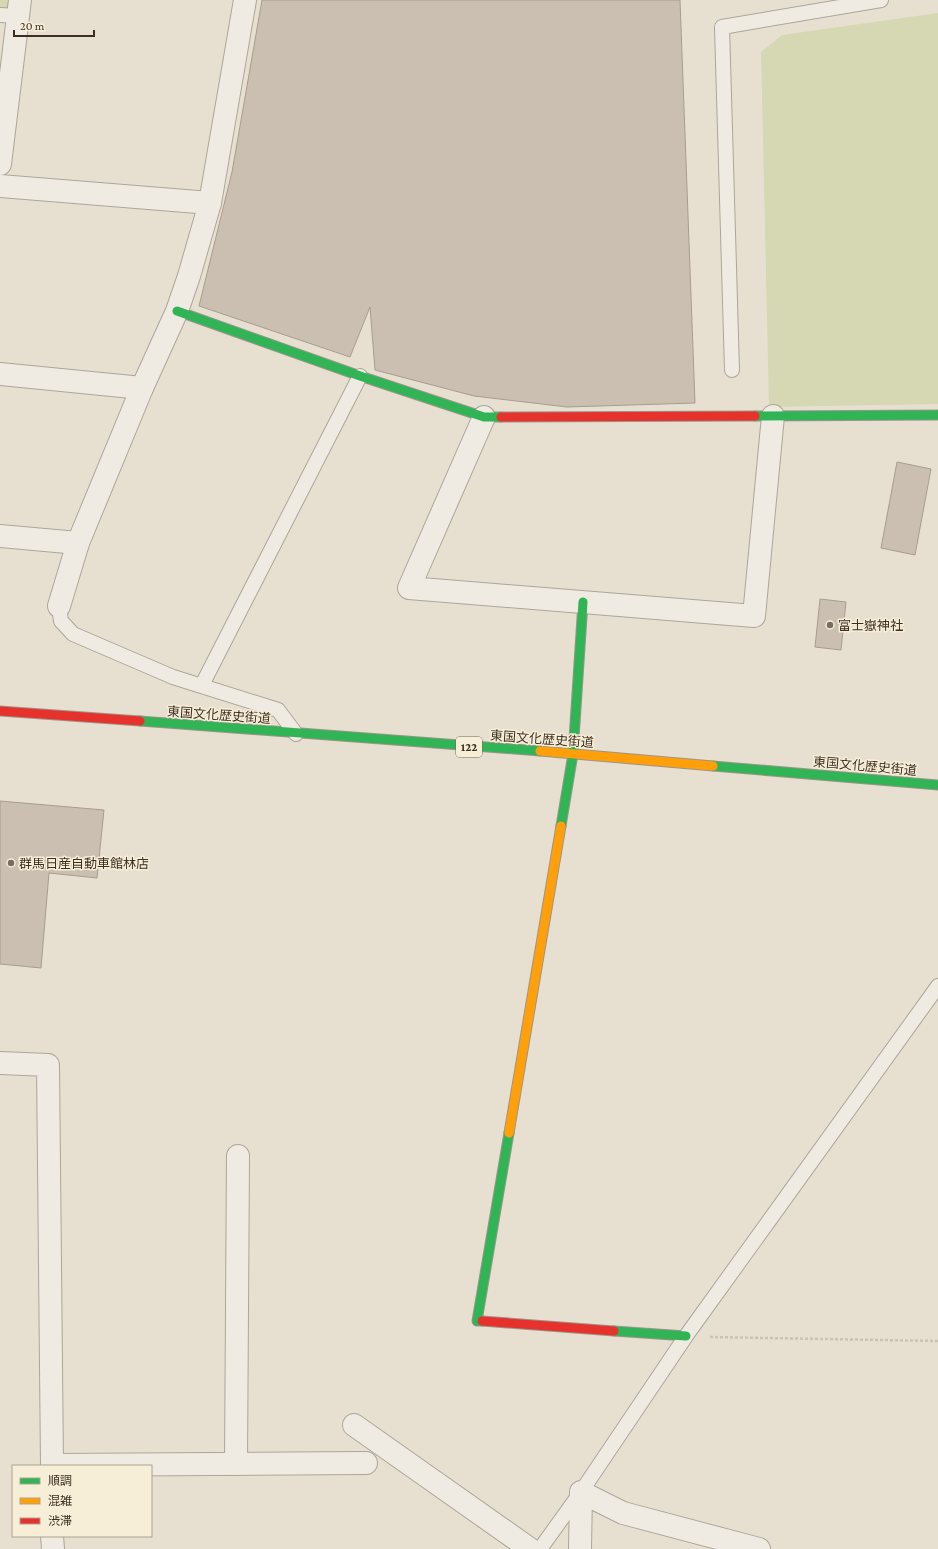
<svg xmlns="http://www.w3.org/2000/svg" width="938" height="1549" viewBox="0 0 938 1549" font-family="'Crimson Pro','Noto Sans JP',serif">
  <rect width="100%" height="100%" fill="#e7e0d1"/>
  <g fill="#d6d7b3">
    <polygon points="0,0 20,0 0,15"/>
    <polygon points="938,13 938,404 769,407 761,52 782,35"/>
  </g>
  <g fill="#cbbfb2" stroke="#a89c90">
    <polygon points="262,0 680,0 695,403 567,407 474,396 375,370 370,307 350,357 199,306 232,172"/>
    <polygon points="897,462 931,469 915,555 881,548"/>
    <polygon points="820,599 846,602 841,650 815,647"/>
    <polygon points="0,801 104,810 97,878 49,873 41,968 0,964"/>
  </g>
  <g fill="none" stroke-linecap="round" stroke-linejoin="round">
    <g stroke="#ada599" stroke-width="16">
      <g id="lane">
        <polyline points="0,15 18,16"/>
        <polyline points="732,370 722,27 881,0"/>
        <polyline points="59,606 61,621 73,634 173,677 278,710 296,734"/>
        <polyline points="202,685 360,376"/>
        <polyline points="540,1549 581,1492 686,1336 938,986"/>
      </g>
    </g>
    <g stroke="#ada599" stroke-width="24">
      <g id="street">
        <polyline points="0,164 20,0"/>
        <polyline points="0,186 210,203"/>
        <polyline points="0,374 142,388"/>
        <polyline points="484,417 409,588 754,616 773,416"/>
        <polyline points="0,536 78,543"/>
        <polyline points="59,606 78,543 142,388 177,311 189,276 210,203 245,0"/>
        <polyline points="0,1063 48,1065 52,1466"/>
        <polyline points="354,1425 530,1549"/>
        <polyline points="236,1464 238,1156"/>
        <polyline points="52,1465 366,1463"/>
        <polyline points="52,1536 53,1549"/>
        <polyline points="580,1549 581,1492 623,1513 759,1549"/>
      </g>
    </g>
    <g stroke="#9c958a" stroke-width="11">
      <g id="fast">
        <polyline points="177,311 360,376 484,417 501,417"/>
        <polyline points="755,416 938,415"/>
        <polyline points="140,721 540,751"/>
        <polyline points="713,766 938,785"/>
        <polyline points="561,826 573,754 583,602"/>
        <polyline points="482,1321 477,1321 509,1133"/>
        <polyline points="614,1331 686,1336"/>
      </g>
    </g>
    <g stroke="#9c958a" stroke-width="11">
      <g id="slow">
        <polyline points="540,751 713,766"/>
        <polyline points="509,1133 561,826"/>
      </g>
    </g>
    <g stroke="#9c958a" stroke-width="11">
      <g id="jam">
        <polyline points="501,417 755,416"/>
        <polyline points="0,711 140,721"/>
        <polyline points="482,1321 614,1331"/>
      </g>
    </g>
    <polyline stroke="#c8c2b9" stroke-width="2.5" stroke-dasharray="3 2" stroke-linecap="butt" points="710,1337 938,1341"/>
    <use href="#lane" stroke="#efebe3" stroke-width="14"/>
    <use href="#street" stroke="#efebe3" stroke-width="22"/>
    <use href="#fast" stroke="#30b455" stroke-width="9"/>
    <use href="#slow" stroke="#ff9f0a" stroke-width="9"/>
    <use href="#jam" stroke="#e5322d" stroke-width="9"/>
  </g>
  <g fill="#786c5e" stroke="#f7eed8" stroke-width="1.5">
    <circle cx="830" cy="625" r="4"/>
    <circle cx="11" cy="863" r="4"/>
  </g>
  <g text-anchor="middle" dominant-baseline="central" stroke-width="3" stroke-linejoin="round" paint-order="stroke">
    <rect fill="#f7eed8" stroke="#756857" stroke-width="1" x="456" y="737" width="26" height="20" rx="3"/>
    <g font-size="12" font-weight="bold" fill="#3d2e20">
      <text x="469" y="747">122</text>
    </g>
    <g font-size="13" fill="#3d2e20" stroke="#f7eed8" text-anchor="start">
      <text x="838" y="625">富士嶽神社</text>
      <text x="19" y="863">群馬日産自動車館林店</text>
    </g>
    <g font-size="13" fill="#3d2e20" stroke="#f7eed8">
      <text transform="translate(219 715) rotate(4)">東国文化歴史街道</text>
      <text transform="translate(542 739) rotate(4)">東国文化歴史街道</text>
      <text transform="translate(865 766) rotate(5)">東国文化歴史街道</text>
    </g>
  </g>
  <rect x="12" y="1465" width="140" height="72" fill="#f7eed8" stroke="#ada18e"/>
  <rect x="20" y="1478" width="20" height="6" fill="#30b455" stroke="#ada18e"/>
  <text x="48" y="1485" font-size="12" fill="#3d2e20">順調</text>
  <rect x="20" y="1498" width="20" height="6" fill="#ff9f0a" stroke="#ada18e"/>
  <text x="48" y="1505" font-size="12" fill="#3d2e20">混雑</text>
  <rect x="20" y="1518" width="20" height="6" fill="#e5322d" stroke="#ada18e"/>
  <text x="48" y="1525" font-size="12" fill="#3d2e20">渋滞</text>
  <path d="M14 30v6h80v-6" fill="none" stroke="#3d2e20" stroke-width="2"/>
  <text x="20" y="30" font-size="12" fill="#3d2e20" stroke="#f7eed8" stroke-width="3" paint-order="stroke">20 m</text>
</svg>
